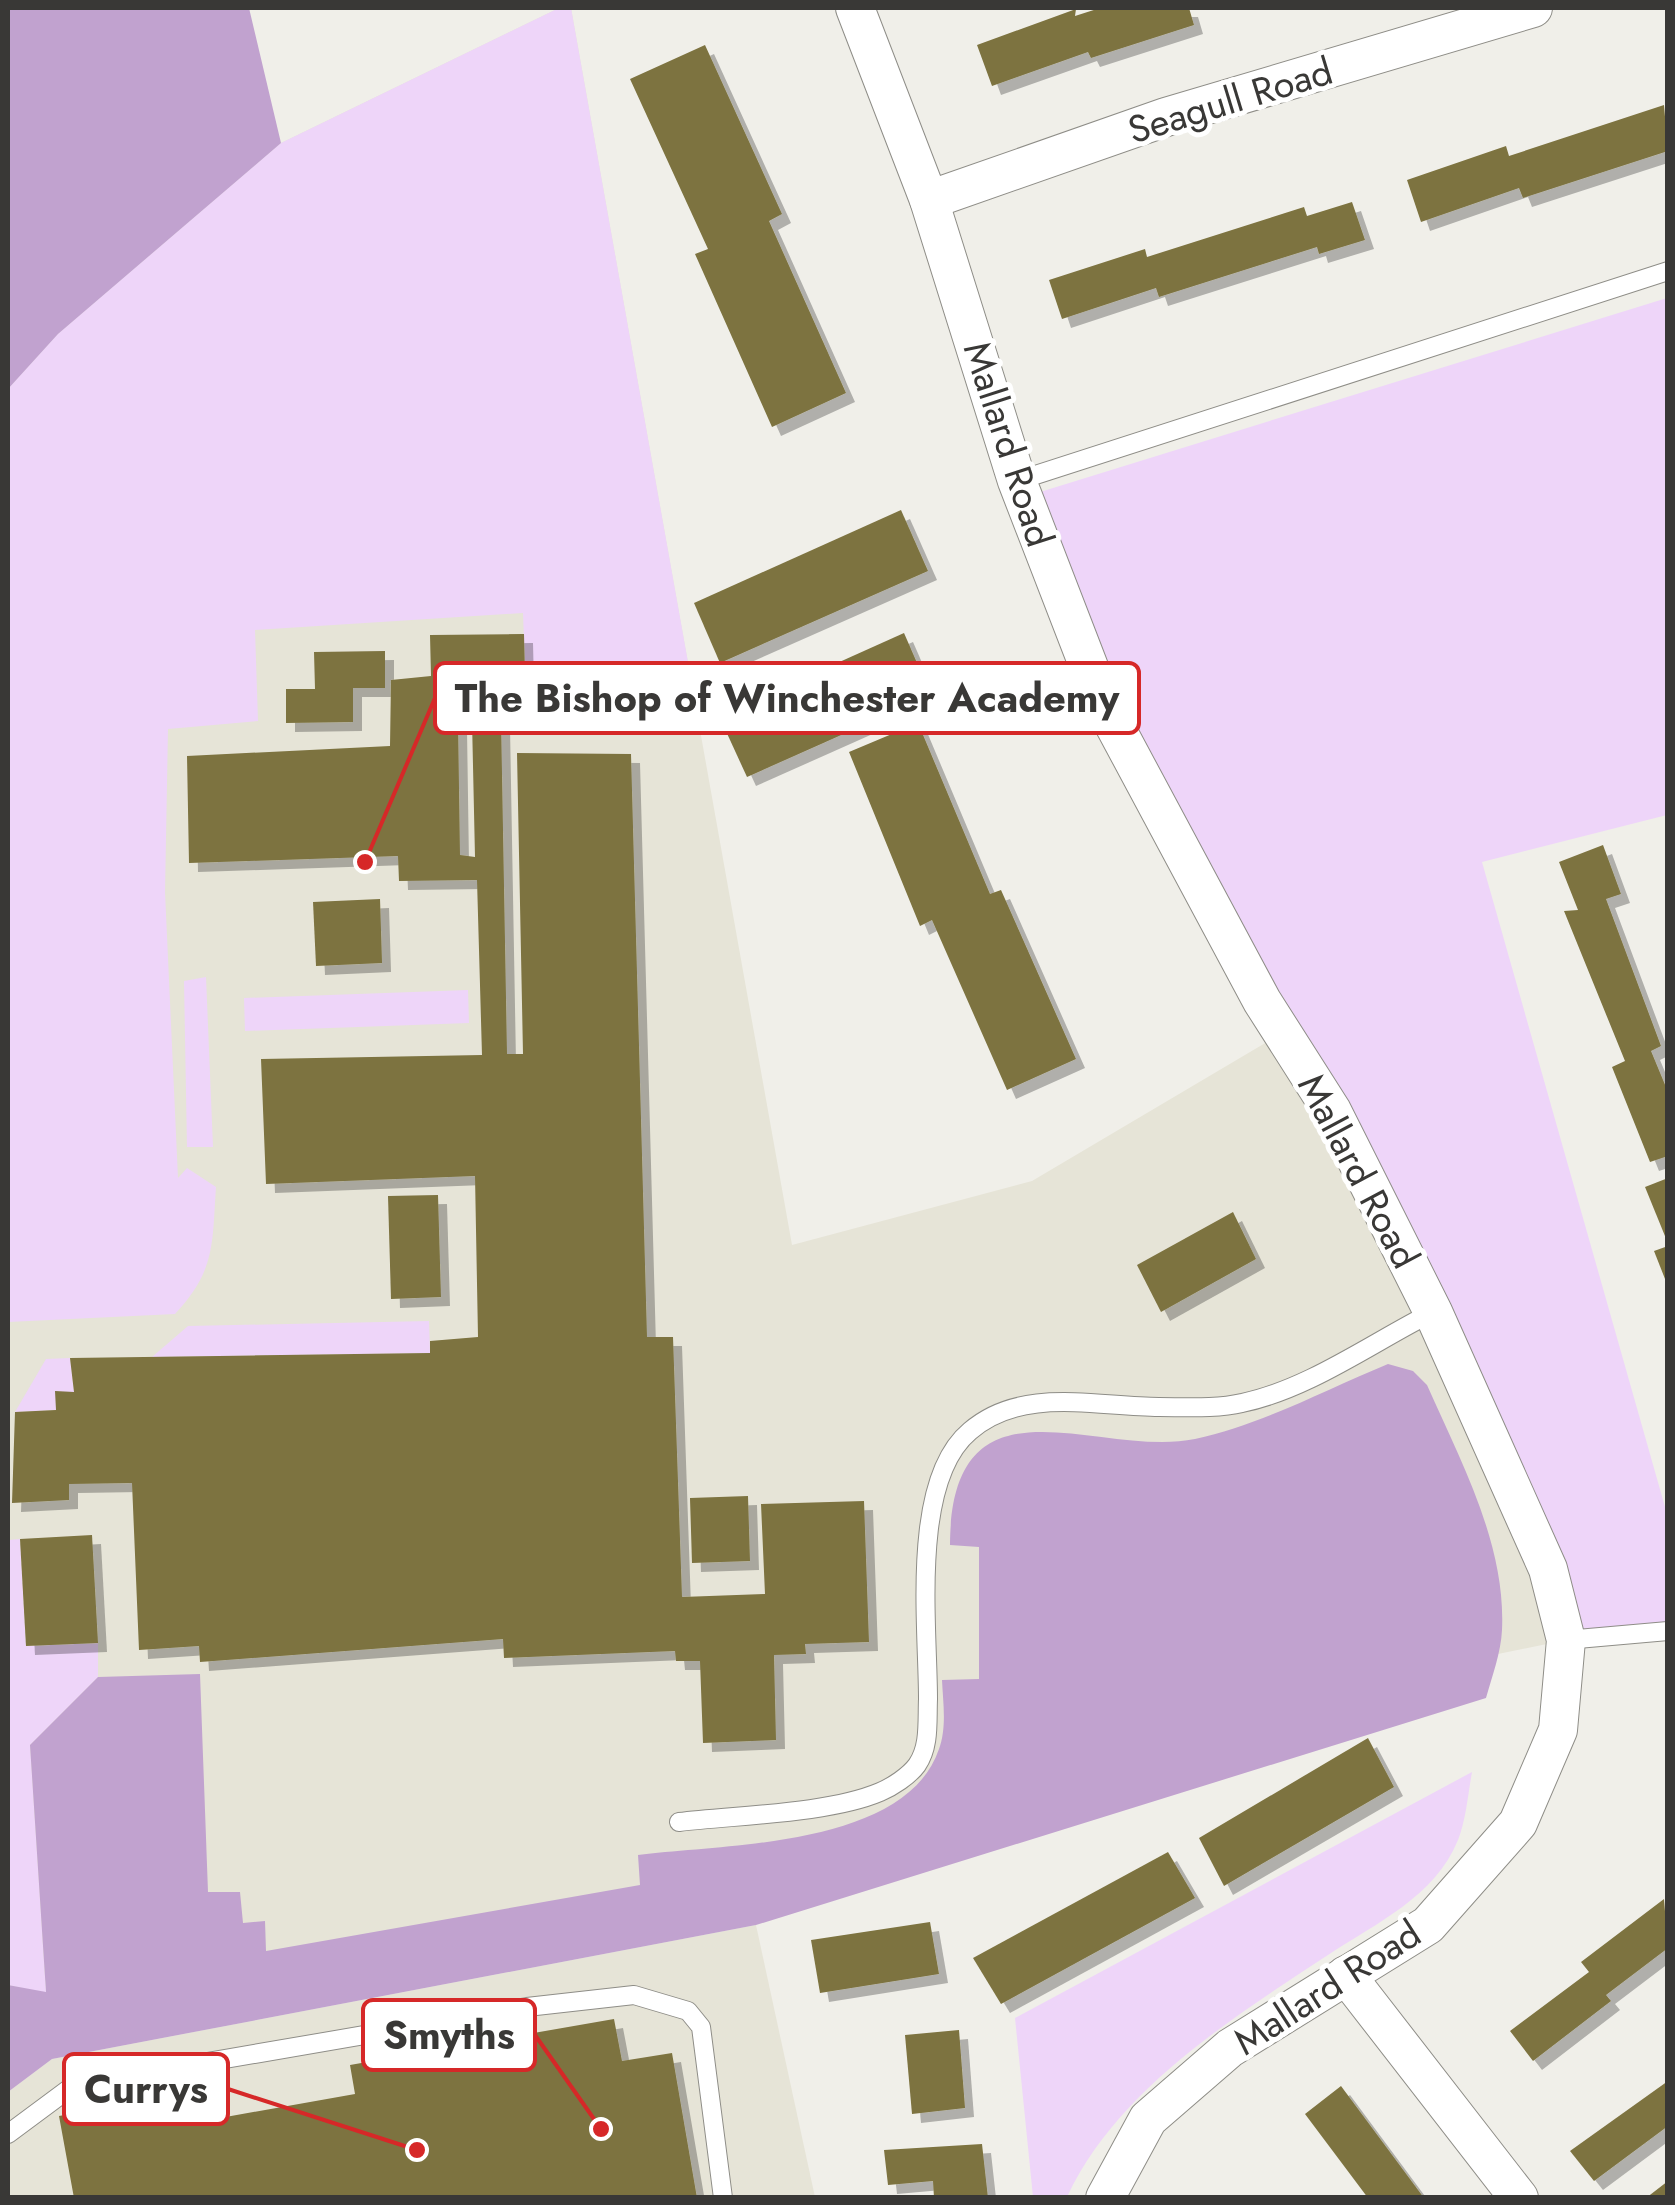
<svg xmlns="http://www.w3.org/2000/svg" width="1675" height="2205" viewBox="0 0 1675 2205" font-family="Jost,sans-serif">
  <defs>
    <filter id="shadow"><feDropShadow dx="9" dy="9" stdDeviation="0" flood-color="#0004"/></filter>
  </defs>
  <rect width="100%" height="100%" fill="#f0efe9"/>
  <g fill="#e6e4d7">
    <polygon points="559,8 571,8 792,1245 1032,1181 1282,1033 1566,1640 1498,1654 1425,1686 538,1918 8,1985 8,389 281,143"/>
    <polygon points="756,1925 815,2197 8,2198 8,2092 52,2059"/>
  </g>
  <g fill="#eed5f9">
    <path d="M559,8H571L693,690L526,698L523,613L255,630L258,721L168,729L165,892L178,1178L187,1168L216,1187C212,1244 216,1270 175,1314L8,1322V389L58,334L281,143Z"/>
    <polygon points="1667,298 1667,815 1482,862 1667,1514 1667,1631 1566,1640 1548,1569 1262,1001 1024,497"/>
    <polygon points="206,977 213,1147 187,1147 184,981"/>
    <polygon points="468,990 469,1023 245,1031 244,998"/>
    <polygon points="429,1321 430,1353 152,1357 188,1326"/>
    <polygon points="70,1358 74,1392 56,1410 15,1412 46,1359"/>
    <polygon points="20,1539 26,1646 98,1643 98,1677 30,1745 46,1993 8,1985 8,1540"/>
    <path d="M1472,1772C1468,1794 1466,1820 1458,1840C1435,1897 1376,1923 1328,1955C1232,2018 1117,2090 1067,2197H1033L1015,2018Z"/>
  </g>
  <g fill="#c1a2cf">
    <polygon points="8,8 249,8 281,143 58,334 8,389"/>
    <path d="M1388,1364L1413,1371L1427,1385C1461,1462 1506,1544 1502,1630C1501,1652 1492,1677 1486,1698L756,1925L52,2059L8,2092V1985L46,1992L30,1745L98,1677L200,1674L208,1892H240L243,1923L265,1921L266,1951L640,1885L638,1855C726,1844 906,1847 939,1749C947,1727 943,1702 942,1680L979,1679V1547L950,1545C951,1365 1098,1459 1195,1439C1261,1425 1325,1390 1388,1364Z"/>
  </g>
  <g fill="#7d7340" fill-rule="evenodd" filter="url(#shadow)">
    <polygon points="1100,8 1189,8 1194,25 1091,58 1088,52 992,86 977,45 1076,9 1075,16"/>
    <polygon points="705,45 782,214 769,221 846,393 772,427 695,254 708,249 630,79"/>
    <polygon points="1664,105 1668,151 1523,198 1519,188 1421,222 1407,180 1506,146 1509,156"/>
    <polygon points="1352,202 1365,240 1319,254 1317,247 1159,297 1156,288 1062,319 1049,280 1145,249 1147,257 1304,207 1307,216"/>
    <polygon points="901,510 928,571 720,663 694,603"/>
    <polygon points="904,633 931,695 747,777 719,716"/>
    <path d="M524,634L526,718H501L507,1054H523L517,753L631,754L647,1337H673L682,1597L765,1594L761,1504L864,1501L869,1642L805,1644L806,1654L774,1655L776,1740L703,1743L700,1661H676L675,1651L504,1658L503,1639L200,1662L199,1646L139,1650L132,1483L69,1484V1500L12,1503L15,1412L56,1410L55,1391L74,1392L70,1358L430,1353V1341L478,1337L475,1176L266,1184L261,1059L482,1055L477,880L399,881L398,856L189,863L187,756L390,746L391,680L431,676L430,635ZM458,720H472L475,857L460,855Z"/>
    <polygon points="385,651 385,688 353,688 353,722 286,723 286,689 315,689 314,652"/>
    <polygon points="918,723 990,894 1001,890 1076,1059 1007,1090 932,920 920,926 849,752"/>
    <polygon points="1603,845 1621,894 1606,899 1661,1046 1651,1051 1668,1092 1668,1156 1650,1162 1612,1067 1625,1061 1564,911 1578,910 1559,862"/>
    <polygon points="380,899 382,963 316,966 313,902"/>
    <polygon points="1668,1178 1668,1241 1667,1241 1645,1187"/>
    <polygon points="438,1195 441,1297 391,1299 388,1196"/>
    <polygon points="1233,1212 1256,1259 1161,1312 1137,1265"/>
    <polygon points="1668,1246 1668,1284 1667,1284 1654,1251"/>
    <polygon points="748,1496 750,1561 692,1563 690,1498"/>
    <polygon points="92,1535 98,1643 26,1646 20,1539"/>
    <polygon points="1368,1738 1394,1787 1224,1886 1199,1838"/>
    <polygon points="1168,1852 1195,1898 1001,2004 973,1958"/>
    <polygon points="1664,1899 1668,1948 1606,1995 1611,2001 1533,2061 1510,2031 1589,1972 1581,1962"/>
    <polygon points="930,1922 939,1974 820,1993 811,1940"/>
    <polygon points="614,2019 622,2061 672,2053 697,2198 74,2198 59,2116 215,2088 220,2118 355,2094 350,2065"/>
    <polygon points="959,2030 965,2108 912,2114 905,2035"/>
    <polygon points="1668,2081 1668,2126 1594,2181 1570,2151"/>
    <polygon points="1341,2086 1424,2198 1368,2198 1305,2114"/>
    <polygon points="982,2144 988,2198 934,2198 933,2181 888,2185 884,2150"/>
    <polygon points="1668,2181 1668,2198 1646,2198"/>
  </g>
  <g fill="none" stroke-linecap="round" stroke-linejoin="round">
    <g stroke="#8e8d87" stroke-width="20">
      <g id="lane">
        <polyline points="1017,481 1668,271"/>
        <polyline points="1566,1640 1668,1631"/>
        <path d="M679,1822C736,1815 828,1814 880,1792C892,1787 909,1776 917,1765C930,1746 927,1722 928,1699C928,1626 910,1481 970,1431C1022,1386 1096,1407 1159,1407C1185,1407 1217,1409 1242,1403C1309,1389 1373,1342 1433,1312"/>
        <polyline points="8,2134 74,2085 527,2007 634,1995 688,2011 701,2027 723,2198"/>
      </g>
    </g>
    <g stroke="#8e8d87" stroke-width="40">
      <g id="street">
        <polyline points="855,8 929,200 1017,481 1104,706 1262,1001 1332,1111 1433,1312 1548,1569 1566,1640 1558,1730 1518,1823 1428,1925 1230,2048 1148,2119 1105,2198"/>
        <polyline points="929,200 1166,117 1533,8"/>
        <polyline points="1346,1975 1519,2198"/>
      </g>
    </g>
    <use href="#lane" stroke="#fff" stroke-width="18"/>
    <use href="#street" stroke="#fff" stroke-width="38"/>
  </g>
  <g text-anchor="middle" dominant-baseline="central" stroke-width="10" stroke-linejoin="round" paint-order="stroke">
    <g font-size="38" fill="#393836" stroke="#fff">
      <text transform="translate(1230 100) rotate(-17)">Seagull Road</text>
      <text transform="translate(1009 444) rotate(72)">Mallard Road</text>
      <text transform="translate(1359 1171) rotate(62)">Mallard Road</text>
      <text transform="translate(1327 1987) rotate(-33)">Mallard Road</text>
    </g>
  </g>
  <path fill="none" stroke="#d62828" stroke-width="4" d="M365 862L435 698M601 2129L535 2035M417 2150L228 2089"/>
  <g fill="#d62828" stroke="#fff" stroke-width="4">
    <circle cx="365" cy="862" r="10"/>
    <circle cx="601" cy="2129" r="10"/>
    <circle cx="417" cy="2150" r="10"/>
  </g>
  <g fill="#fff" stroke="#d62828" stroke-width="4">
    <rect x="435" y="663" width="704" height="70" rx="10"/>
    <rect x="363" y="2000" width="172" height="70" rx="10"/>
    <rect x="64" y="2054" width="164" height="70" rx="10"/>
  </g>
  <g font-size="40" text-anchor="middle" font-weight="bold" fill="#393836">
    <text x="787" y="712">The Bishop of Winchester Academy</text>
    <text x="449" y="2049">Smyths</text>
    <text x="146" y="2103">Currys</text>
  </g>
  <rect width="1675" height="2205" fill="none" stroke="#393836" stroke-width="20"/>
</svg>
